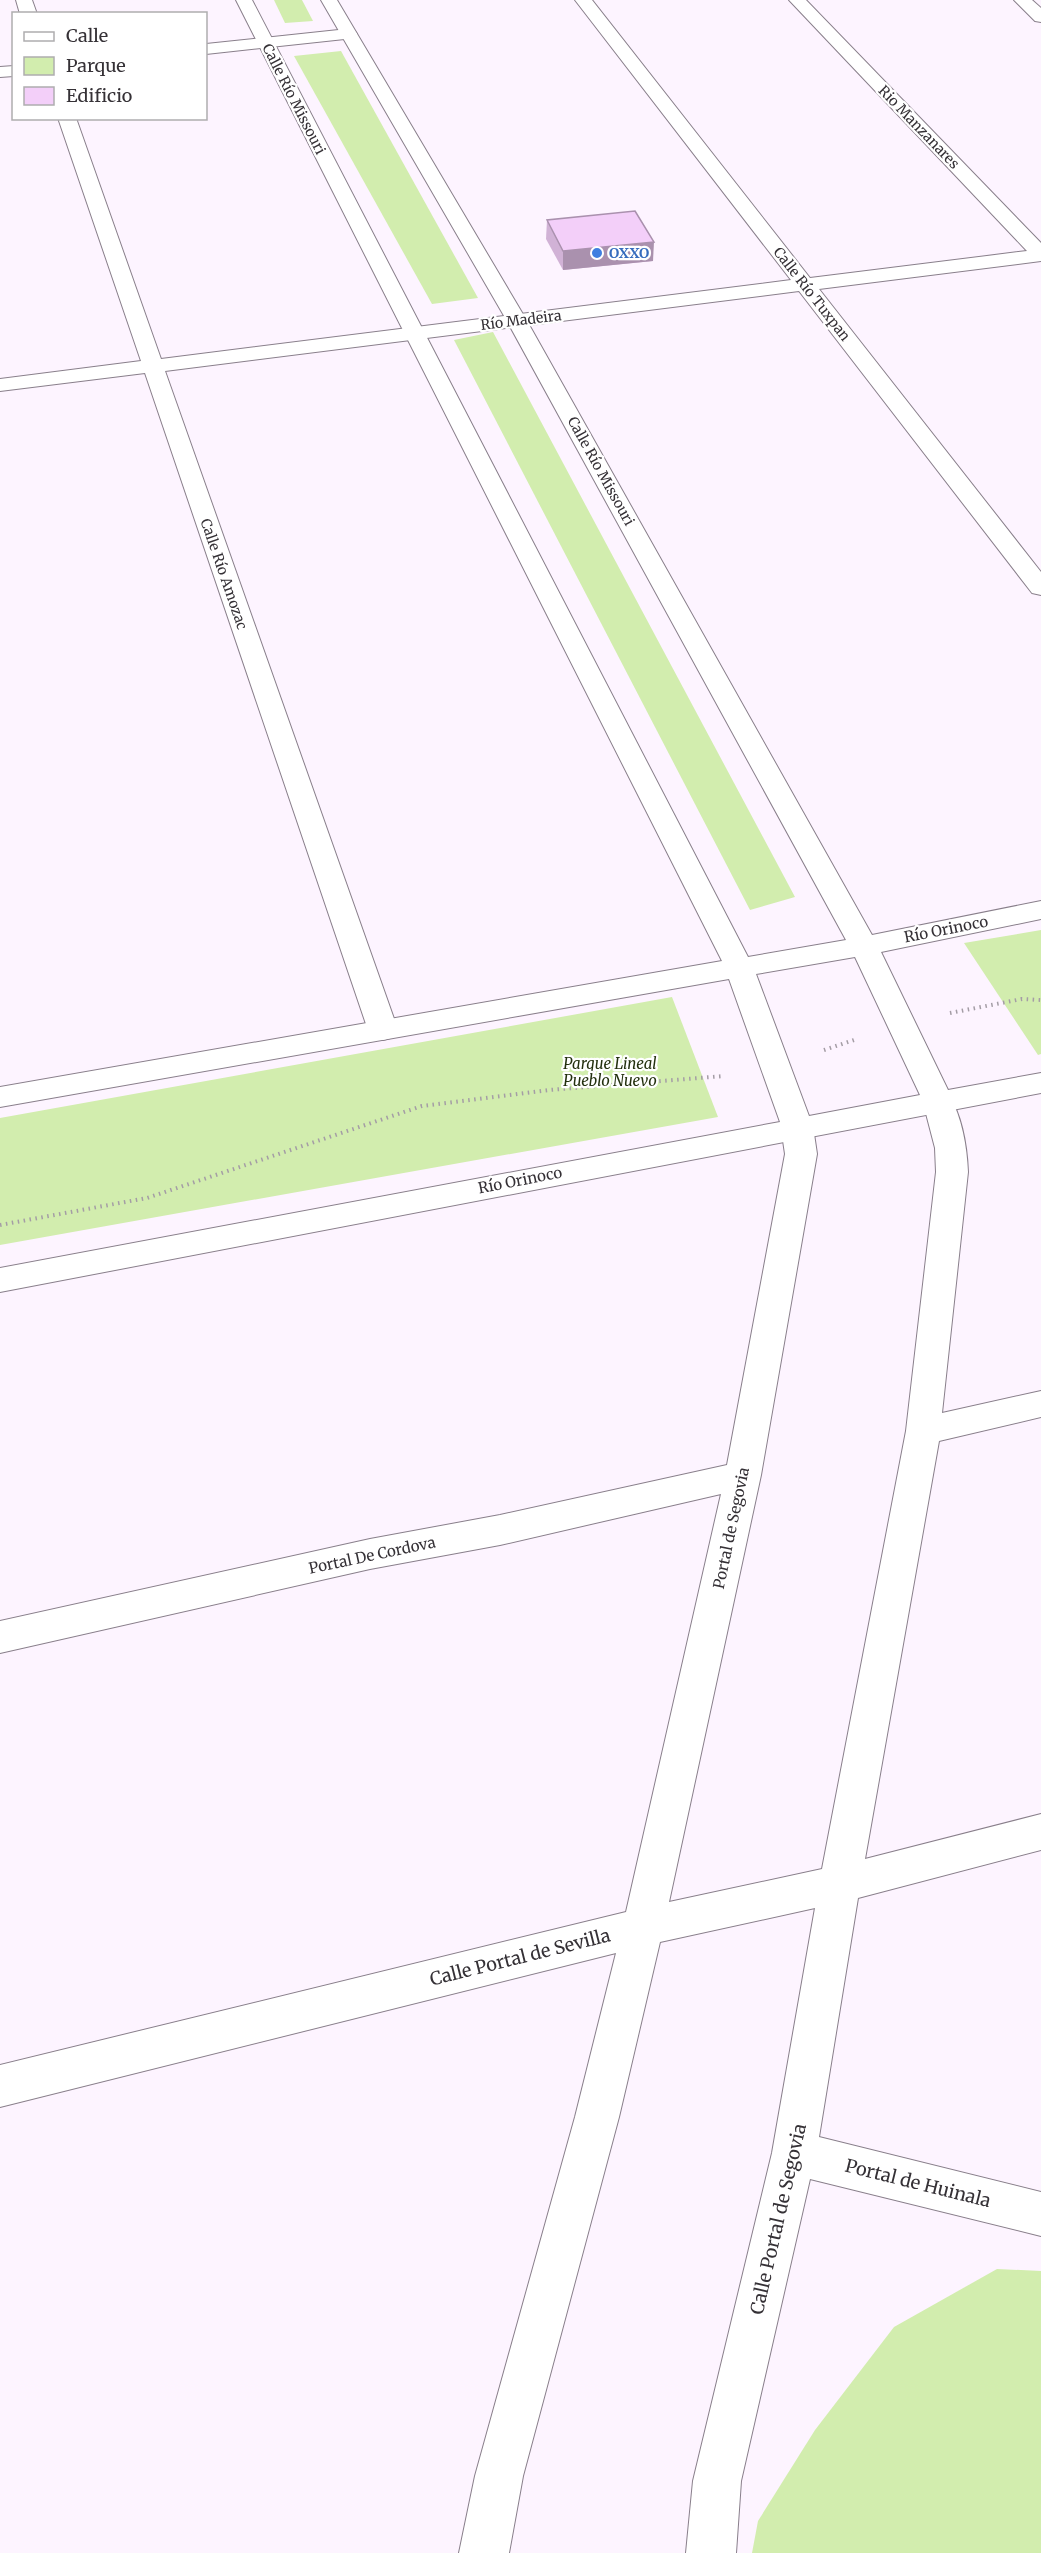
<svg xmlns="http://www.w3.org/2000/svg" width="1041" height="2553" viewBox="0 0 1041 2553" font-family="Merriweather,serif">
  <rect width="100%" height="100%" fill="#fdf4ff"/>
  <g fill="#d2edae">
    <polygon points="274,0 302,0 313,21 285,23"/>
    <polygon points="341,51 478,298 432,304 294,56"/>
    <polygon points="493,332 795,897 750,910 454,340"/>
    <polygon points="1041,930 1041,1054 1038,1055 964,943"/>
    <polygon points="672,997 718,1117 0,1245 0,1118"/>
    <polygon points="997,2269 1041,2271 1041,2553 752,2553 758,2521 815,2430 894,2327"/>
  </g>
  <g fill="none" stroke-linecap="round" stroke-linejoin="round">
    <g stroke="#897f8b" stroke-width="2">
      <g id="minor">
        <polygon points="16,0 32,0 37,14 20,14"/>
        <polygon points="575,0 592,0 810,278 1027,251 789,0 806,0 1041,243 1041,261 819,289 1041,572 1041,595 1032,593 799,291 165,371 398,1030 394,1037 383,1040 372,1037 368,1030 145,373 0,391 0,379 141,361 58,118 76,118 161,359 791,280"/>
        <polygon points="1014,0 1032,0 1041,8 1041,22 1035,21"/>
        <polygon points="348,29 354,30 357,34 354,38 206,54 206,44"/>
        <polygon points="14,66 14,76 0,77 0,67"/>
        <path d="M938,1092L949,1095C962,1117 967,1147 968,1172L942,1413L1041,1391V1417L939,1441L865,1859L1041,1814V1850L858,1898L819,2137L1041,2192V2236L810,2179L741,2481L736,2553H686L693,2481L772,2153L815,1908L660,1942L619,2117L523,2476L509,2553H459L475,2476L575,2117L616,1953L0,2107V2065L626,1912L721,1494L500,1545L370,1569L0,1653V1621L370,1539L500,1515L727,1465L785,1154L781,1127L786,1119L797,1116L808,1119L813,1127L817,1154L761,1475L669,1902L822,1869L906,1431L936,1172L935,1148L923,1102L927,1095Z"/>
      </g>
    </g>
    <g stroke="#897f8b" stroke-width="2">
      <path id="tertiary" d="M236,0H252L748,957L846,940L507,321L321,0H337L527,321L872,935L1041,901V919L881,952L948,1090L1041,1073V1093L0,1292V1268L780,1122L729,979L0,1107V1087L722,961ZM855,957L920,1095L809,1116L756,974Z"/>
    </g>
    <g stroke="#a49da5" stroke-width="4" stroke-dasharray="1.5 4.5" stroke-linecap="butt">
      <polyline points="950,1013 1022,999 1041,1000"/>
      <polyline points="824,1050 854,1040"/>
      <polyline points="0,1225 147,1198 422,1106 549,1090 724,1076"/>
    </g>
    <use href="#minor" fill="#fff" fill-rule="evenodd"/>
    <use href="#tertiary" fill="#fff" fill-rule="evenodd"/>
  </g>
  <polygon fill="#d1b2d6" points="547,220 653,261 563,270 546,239"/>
  <polygon fill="#aa91ae" points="654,242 653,261 563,270 563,251"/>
  <polygon fill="#f3cff9" stroke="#aa91ae" stroke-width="1.5" points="635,211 654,242 563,251 547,220"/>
  <circle fill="#3f7fe0" stroke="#fff" stroke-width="2" cx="597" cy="253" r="6"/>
  <g text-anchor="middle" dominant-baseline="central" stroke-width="4.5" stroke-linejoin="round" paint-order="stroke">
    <g font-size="14" fill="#353136" stroke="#fff">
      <text transform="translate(294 99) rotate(63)">Calle Río Missouri</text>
      <text transform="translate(919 127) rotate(46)">Rio Manzanares</text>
      <text transform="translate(812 294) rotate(52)">Calle Río Tuxpan</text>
      <text transform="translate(521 320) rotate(-7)">Río Madeira</text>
      <text transform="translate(601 471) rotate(61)">Calle Río Missouri</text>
      <text transform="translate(224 574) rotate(71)">Calle Río Amozac</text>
    </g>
    <g font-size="14" font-weight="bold" fill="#366cbe" stroke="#fff" text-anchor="start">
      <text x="609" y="253">OXXO</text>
    </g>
    <g font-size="15" fill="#353136" stroke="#fff">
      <text transform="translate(946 929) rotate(-11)">Río Orinoco</text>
      <text transform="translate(520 1180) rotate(-11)">Río Orinoco</text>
      <text transform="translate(731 1528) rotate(-78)">Portal de Segovia</text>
      <text transform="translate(372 1555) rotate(-12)">Portal De Cordova</text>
    </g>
    <g font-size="15" font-style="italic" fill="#23300e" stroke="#fff">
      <text x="610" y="1063">Parque Lineal<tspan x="610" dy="17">Pueblo Nuevo</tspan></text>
    </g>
    <g font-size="18" fill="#353136" stroke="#fff">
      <text transform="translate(520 1957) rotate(-14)">Calle Portal de Sevilla</text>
      <text transform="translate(918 2183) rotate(14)">Portal de Huinala</text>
      <text transform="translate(778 2219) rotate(-77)">Calle Portal de Segovia</text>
    </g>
  </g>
  <rect x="12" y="12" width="195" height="108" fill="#ffffff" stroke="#aeadaf" stroke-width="1.5"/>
  <rect x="24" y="32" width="30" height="9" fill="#ffffff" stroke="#aeadaf" stroke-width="1.5"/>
  <text x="66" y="42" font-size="18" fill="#353136">Calle</text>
  <rect x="24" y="57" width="30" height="18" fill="#d2edae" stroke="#aeadaf" stroke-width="1.5"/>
  <text x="66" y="72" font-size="18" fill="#353136">Parque</text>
  <rect x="24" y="87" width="30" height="18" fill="#f3cff9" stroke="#aeadaf" stroke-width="1.5"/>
  <text x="66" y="102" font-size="18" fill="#353136">Edificio</text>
</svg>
